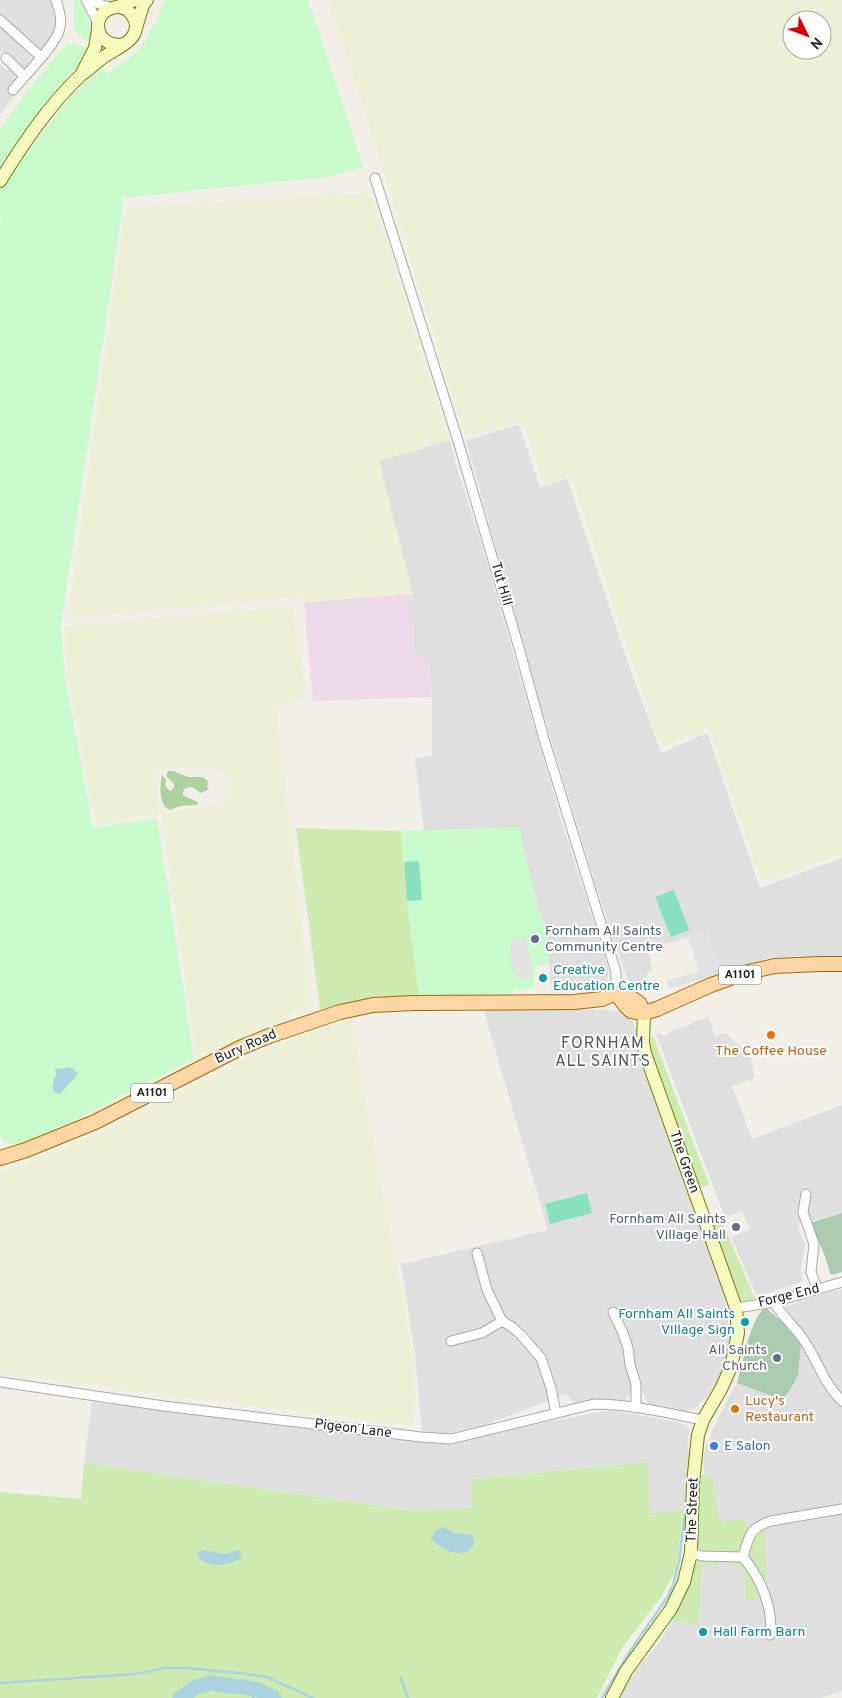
<svg xmlns="http://www.w3.org/2000/svg" width="842" height="1698" viewBox="0 0 842 1698" font-family="Overpass,sans-serif">
  <rect width="100%" height="100%" fill="#f2efe9"/>
  <g fill="#e0dfdf">
    <polygon points="0,0 54,0 58,29 42,48 36,48 20,35 0,14"/>
    <polygon points="0,24 31,56 32,62 26,70 23,70 3,51 0,53"/>
    <polygon points="0,64 7,70 10,68 18,75 19,78 16,93 0,115"/>
    <polygon points="519,425 540,488 567,478 624,652 661,753 707,733 760,888 842,858 842,956 796,956 768,958 722,973 707,930 675,942 666,943 662,948 649,952 652,971 646,975 648,984 631,990 596,886 535,688 466,440"/>
    <polygon points="450,440 455,462 484,552 562,823 609,970 607,982 601,987 552,993 545,924 538,908 519,827 424,831 415,758 432,756 432,697 429,661 414,647 412,592 379,461"/>
    <polygon points="485,1008 604,1010 621,1012 633,1022 639,1035 707,1238 726,1301 731,1349 725,1370 714,1389 696,1408 686,1411 649,1405 643,1392 632,1393 624,1401 575,1404 566,1394 482,1426 445,1434 422,1434 415,1354 401,1264 548,1230 484,1012"/>
    <polygon points="708,1017 715,1036 725,1033 750,1055 755,1078 732,1086 752,1139 842,1105 842,1213 797,1225 805,1244 801,1270 802,1282 757,1297 731,1237 750,1229 742,1211 725,1218 656,1034 666,1036 673,1030 693,1024 693,1022"/>
    <polygon points="842,1289 842,1691 820,1698 620,1698 632,1675 658,1644 688,1594 699,1560 703,1523 703,1488 704,1453 712,1431 729,1397 737,1383 783,1400 798,1374 801,1344 810,1344 784,1307 818,1295"/>
    <polygon points="92,1402 452,1445 526,1426 610,1410 677,1422 686,1425 689,1430 687,1442 689,1452 687,1510 649,1513 648,1462 472,1479 472,1508 409,1510 84,1463"/>
  </g>
  <polygon fill="#ebdbe8" points="412,594 414,647 429,661 432,697 313,701 304,602"/>
  <g fill="#eef0d5" fill-rule="evenodd">
    <path d="M327,0H842V854L769,879L762,880L758,874L709,729L664,747L660,746L571,475L545,485L523,422L475,434L464,431L461,425L364,108ZM792,20H822V50H792Z"/>
    <polygon points="370,190 450,440 379,461 412,594 304,602 304,595 68,618 125,209 364,194 364,192"/>
    <polygon points="292,607 306,690 304,697 276,705 308,982 308,1007 196,1059 162,814 224,804 229,797 228,778 224,770 157,769 155,771 159,811 157,814 95,824 68,681 64,627"/>
    <polygon points="351,1021 413,1355 416,1395 413,1426 0,1373 0,1173 102,1132 266,1049 333,1024"/>
  </g>
  <g fill="#cdebb0">
    <path d="M296,828L401,831L407,901L419,996C385,996 354,1001 320,1009Z"/>
    <polygon points="653,1036 709,1184 698,1189 656,1073 648,1041"/>
    <polygon points="719,1214 755,1299 745,1301 737,1299 708,1218"/>
    <polygon points="648,1462 649,1513 683,1510 677,1568 661,1597 622,1648 597,1698 0,1698 0,1492 81,1499 84,1463 409,1510 472,1508 472,1479"/>
    <polygon points="712,1475 718,1516 723,1522 743,1519 749,1530 742,1548 736,1553 704,1553 696,1544 694,1496 700,1496 699,1476"/>
    <path d="M764,1527L767,1578L759,1577C750,1559 747,1553 753,1534Z"/>
    <polygon points="725,1559 740,1561 747,1567 745,1569 757,1589 757,1600 746,1600 745,1569 729,1565"/>
    <polygon points="700,1560 718,1560 718,1565 701,1565 699,1625 672,1620 681,1603 676,1600 694,1564"/>
  </g>
  <path fill="#add19e" d="M168,771H173L188,777H202L208,781L207,787L209,789L201,793L192,787L185,788L182,794C186,799 193,798 199,803L197,805L180,806L170,810C158,806 160,785 162,775L166,780L165,786L170,791L174,788V784L166,776Z"/>
  <g fill="#aacbaf">
    <polygon points="842,1213 842,1272 831,1275 823,1251 810,1223"/>
    <path d="M765,1307L795,1333L801,1344L798,1374L794,1383L783,1400L737,1383C744,1361 748,1324 765,1307Z"/>
  </g>
  <g fill="#c8facc">
    <path d="M72,0H78C88,14 91,25 91,42C70,36 74,22 74,4Z"/>
    <path d="M165,0H307L318,28L363,167L334,176L122,198L123,206L61,625L65,677L93,828L157,818L194,1059L73,1121L18,1145L6,1143L0,1135V222L3,217L0,216V191L9,177L72,95L103,68L108,74C117,64 130,59 139,49C151,36 157,15 165,0Z"/>
    <polygon points="70,43 89,48 83,59 43,107 0,165 0,129 28,90 63,48"/>
    <polygon points="519,827 538,908 545,923 549,963 535,966 533,988 515,990 512,994 419,996 407,901 401,831"/>
  </g>
  <g fill="#88e0be">
    <polygon points="419,861 422,900 407,901 404,862"/>
    <polygon points="674,890 689,930 671,937 655,897"/>
    <polygon points="587,1193 592,1213 550,1224 545,1204"/>
  </g>
  <g fill="#e2e2e2">
    <polygon points="708,930 722,973 669,989 667,980 699,972 694,954 687,938"/>
    <polygon points="527,938 528,954 531,954 532,969 527,979 517,980 516,970 512,969 510,939"/>
  </g>
  <g fill="#aad3df">
    <polygon points="68,1067 74,1069 78,1074 60,1094 55,1092 52,1089 54,1079 56,1076 55,1068 61,1069"/>
    <path d="M442,1527L455,1533L472,1535L475,1542C466,1562 441,1551 431,1538L435,1531Z"/>
    <path d="M203,1550L225,1554L239,1550L241,1552V1558C227,1565 216,1568 200,1560L197,1553Z"/>
  </g>
  <g fill="none" stroke-linecap="round" stroke-linejoin="round">
    <g stroke="#aad3df" stroke-width="2.5">
      <polyline points="401,1678 408,1698"/>
      <polyline points="0,1683 136,1674 165,1668 187,1668 248,1674 267,1677 313,1698"/>
      <polyline points="253,1698 253,1693 256,1689"/>
      <polyline points="602,1698 630,1651 668,1596 673,1585 679,1562 685,1512"/>
    </g>
    <polyline stroke="#aad3df" stroke-width="15" points="180,1698 194,1688 210,1683 256,1689 274,1698"/>
    <g stroke="#a9a9a9" stroke-width="11">
      <g id="street">
        <polyline points="86,0 98,23"/>
        <polyline points="88,0 111,8"/>
        <polyline points="0,20 41,57"/>
        <polyline points="6,58 24,76"/>
        <path d="M13,90C25,75 54,47 59,31C63,20 59,10 56,0"/>
        <polyline points="375,178 458,441 519,648 544,739 616,972 616,993"/>
        <polyline points="806,1194 803,1212 814,1244 811,1272 817,1289"/>
        <polyline points="477,1253 487,1290 502,1321 512,1327 521,1335 541,1358 551,1388 556,1413"/>
        <path d="M774,1302C781,1315 792,1324 801,1336C816,1356 823,1383 842,1401"/>
        <polyline points="736,1308 774,1302 842,1282"/>
        <polyline points="613,1312 623,1333 628,1348 630,1365 636,1384 636,1408"/>
        <polyline points="451,1341 482,1333 502,1321"/>
        <path d="M0,1382L164,1406L421,1437L451,1439L594,1404C630,1404 667,1413 703,1420"/>
        <polyline points="691,1553 702,1556 743,1557"/>
        <path d="M770,1635C774,1608 760,1578 743,1557C749,1536 749,1528 771,1521L842,1509"/>
      </g>
    </g>
    <g stroke="#707d05" stroke-width="14">
      <g id="secondary">
        <polyline points="117,7 135,0"/>
        <polyline points="136,28 143,5 147,0"/>
        <polyline points="83,71 95,48 98,29"/>
        <path d="M0,181C23,144 49,105 81,75C89,69 97,62 105,56C114,50 127,45 133,36C142,22 128,3 112,8C88,15 97,50 124,44"/>
        <polyline points="612,1698 626,1671 671,1609 684,1582 691,1553 693,1483 698,1435 703,1420 721,1389 731,1367 738,1333 736,1308 645,1053 643,1043 644,1013"/>
      </g>
    </g>
    <g stroke="#a06b00" stroke-width="16">
      <g id="primary">
        <polyline points="616,993 625,1005 631,1011 644,1013 657,1009 711,985 748,972 775,966 819,964 842,964"/>
        <polyline points="0,1158 26,1150 95,1122 242,1047 269,1036 340,1012 373,1005 414,1003 574,1002 602,999 616,993 629,996 639,1003 644,1013"/>
      </g>
    </g>
    <use href="#street" stroke="#fff" stroke-width="9"/>
    <use href="#secondary" stroke="#f7fabf" stroke-width="12"/>
    <use href="#primary" stroke="#fcd6a4" stroke-width="14"/>
  </g>
  <g fill="#5c6f8a" stroke="#fff" stroke-width="2">
    <circle cx="535" cy="939" r="5"/>
    <circle cx="736" cy="1227" r="5"/>
  </g>
  <g fill="#0f9aa8" stroke="#fff" stroke-width="2">
    <circle cx="543" cy="978" r="5"/>
    <circle cx="745" cy="1322" r="5"/>
    <circle cx="703" cy="1632" r="5"/>
  </g>
  <g fill="#e8710a" stroke="#fff" stroke-width="2">
    <circle cx="771" cy="1035" r="5"/>
    <circle cx="735" cy="1409" r="5"/>
  </g>
  <circle fill="#6b7280" stroke="#fff" stroke-width="2" cx="777" cy="1358" r="5"/>
  <circle fill="#3f7fe0" stroke="#fff" stroke-width="2" cx="714" cy="1446" r="5"/>
  <g text-anchor="middle" dominant-baseline="central" stroke-width="4" stroke-linejoin="round" paint-order="stroke">
    <g fill="#fff" stroke="#646464" stroke-width="1">
      <rect x="719" y="965.5" width="42" height="19" rx="4"/>
      <rect x="131" y="1083.5" width="42" height="19" rx="4"/>
    </g>
    <g font-size="12" font-weight="bold" fill="#222">
      <text x="740" y="975">A1101</text>
      <text x="152" y="1093">A1101</text>
    </g>
    <g font-size="14" fill="#222" stroke="#fff">
      <text transform="translate(501 584) rotate(74)">Tut Hill</text>
      <text transform="translate(246 1047) rotate(-24)">Bury Road</text>
      <text transform="translate(684 1162) rotate(71)">The Green</text>
      <text transform="translate(789 1296) rotate(-14)">Forge End</text>
      <text transform="translate(353 1429) rotate(7)">Pigeon Lane</text>
      <text transform="translate(693 1510) rotate(-88)">The Street</text>
    </g>
    <g font-size="14" fill="#4e5e75" stroke="#fff" text-anchor="start">
      <text x="545" y="931">Fornham All Saints<tspan x="545" dy="16">Community Centre</tspan></text>
      <text x="726" y="1219" text-anchor="end">Fornham All Saints<tspan x="726" dy="16">Village Hall</tspan></text>
    </g>
    <g font-size="14" fill="#0d838f" stroke="#fff" text-anchor="start">
      <text x="553" y="970">Creative<tspan x="553" dy="16">Education Centre</tspan></text>
      <text x="735" y="1314" text-anchor="end">Fornham All Saints<tspan x="735" dy="16">Village Sign</tspan></text>
      <text x="713" y="1632">Hall Farm Barn</text>
    </g>
    <g font-size="14" fill="#c56008" stroke="#fff">
      <text x="771" y="1051">The Coffee House</text>
      <text x="745" y="1401" text-anchor="start">Lucy's<tspan x="745" dy="16">Restaurant</tspan></text>
    </g>
    <g font-size="14" fill="#5b616d" stroke="#fff" text-anchor="end">
      <text x="767" y="1350">All Saints<tspan x="767" dy="16">Church</tspan></text>
    </g>
    <g font-size="14" fill="#366cbe" stroke="#fff" text-anchor="start">
      <text x="724" y="1446">E Salon</text>
    </g>
    <g font-size="16" letter-spacing="1" fill="#555" stroke="#fff">
      <text x="603" y="1044">FORNHAM<tspan x="603" dy="18">ALL SAINTS</tspan></text>
    </g>
  </g>
  <g transform="translate(807 35) rotate(132)"><circle r="24" fill="#ffffff" stroke="#a7a7a7"/>
  <path d="M0-4L9 19L0 12L-9 19Z" fill="#d40000"/>
  <text y="-8" font-size="14" font-weight="bold" text-anchor="middle" fill="#222222">N</text>
  </g>
</svg>
